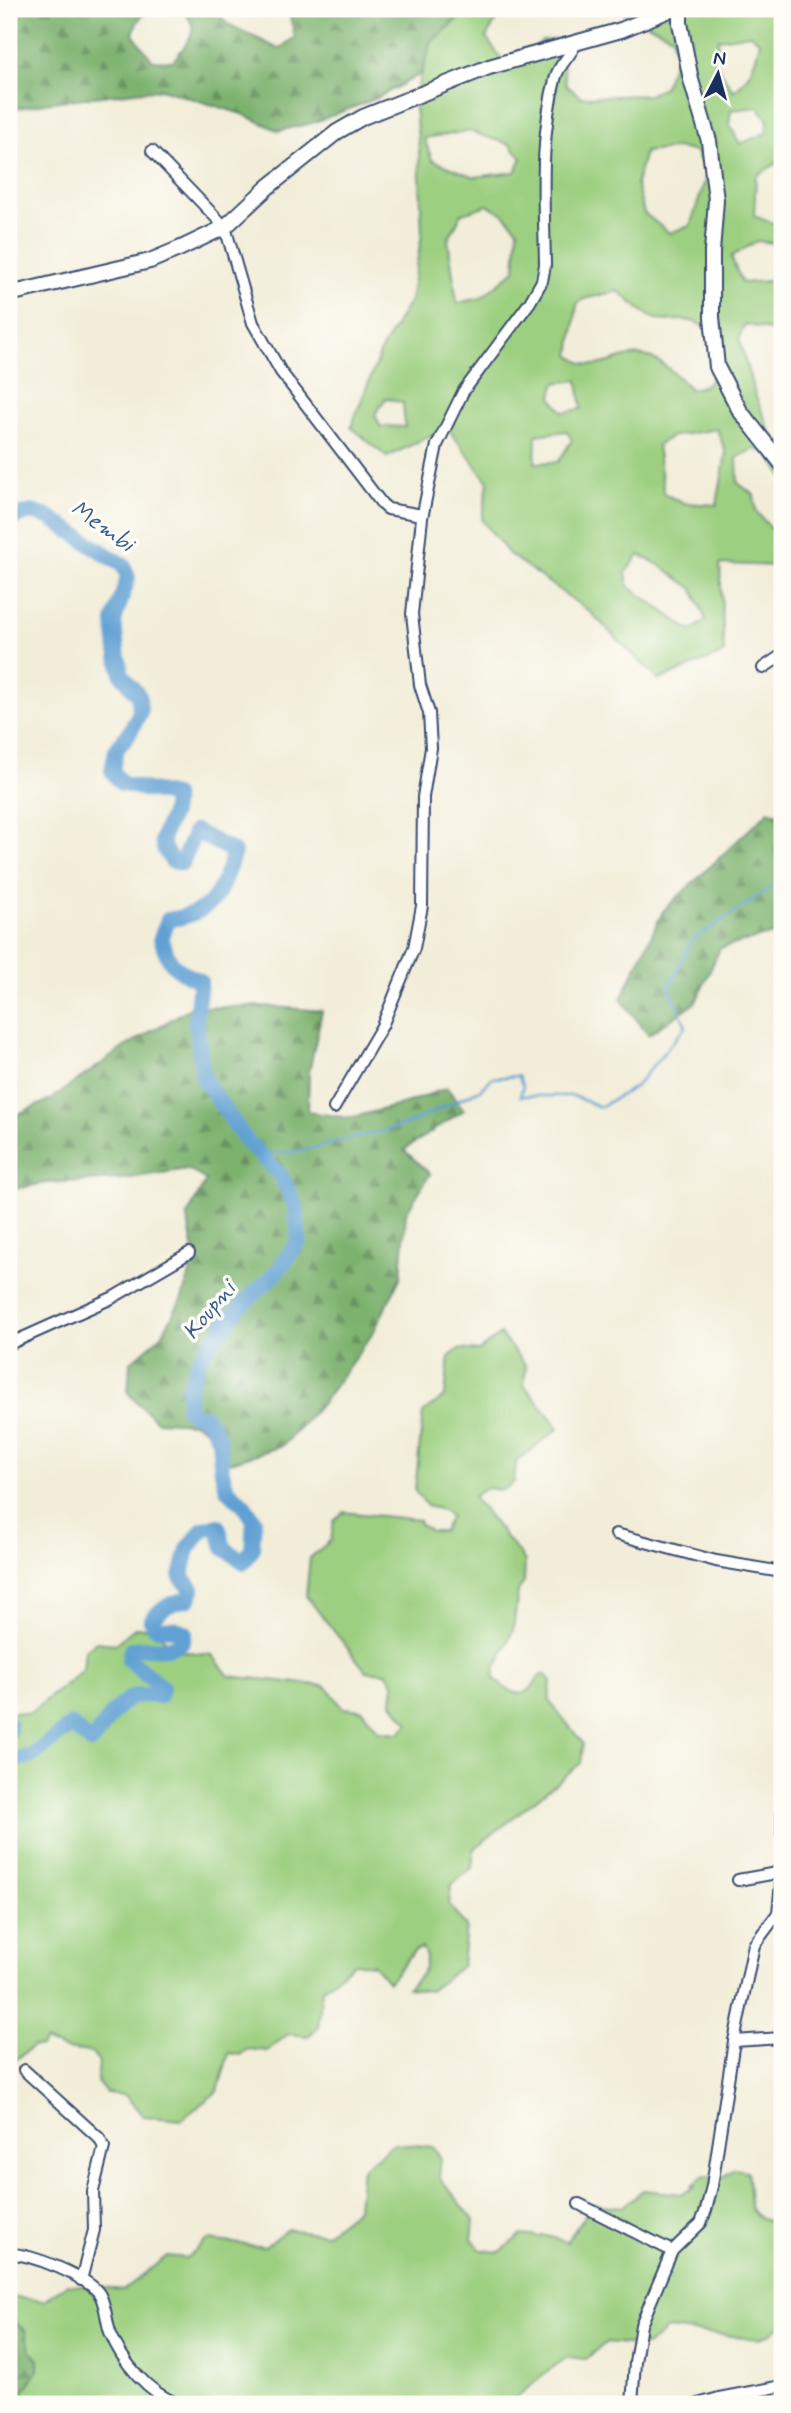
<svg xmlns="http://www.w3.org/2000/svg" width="791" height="2413" viewBox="0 0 791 2413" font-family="Mynerve,sans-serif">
  <defs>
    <pattern id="forest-firs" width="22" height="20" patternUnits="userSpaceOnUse" patternTransform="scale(1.75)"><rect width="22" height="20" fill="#7db26e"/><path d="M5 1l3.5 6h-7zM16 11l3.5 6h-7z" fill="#66915e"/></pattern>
  </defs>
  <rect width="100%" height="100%" fill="#fdfcf7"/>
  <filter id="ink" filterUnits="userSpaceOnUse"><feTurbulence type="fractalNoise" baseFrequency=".0143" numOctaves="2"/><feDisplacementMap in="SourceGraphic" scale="14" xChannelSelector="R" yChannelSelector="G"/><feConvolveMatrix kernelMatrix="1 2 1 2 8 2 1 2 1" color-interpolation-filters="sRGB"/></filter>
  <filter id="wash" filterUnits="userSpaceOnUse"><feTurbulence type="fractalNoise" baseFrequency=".00686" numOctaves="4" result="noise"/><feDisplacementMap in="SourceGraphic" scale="28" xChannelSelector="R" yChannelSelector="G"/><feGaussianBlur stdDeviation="1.57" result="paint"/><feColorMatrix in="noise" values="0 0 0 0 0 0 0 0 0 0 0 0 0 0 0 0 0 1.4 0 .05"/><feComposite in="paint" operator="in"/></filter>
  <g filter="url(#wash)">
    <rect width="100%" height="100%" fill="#f2edd8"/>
    <g fill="#9ccf80" stroke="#5c7f6f" stroke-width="2" fill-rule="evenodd">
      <path d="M470,9H502L486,38L510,70L542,41L559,39L566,85L581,97L649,95L664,87L676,56L672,36L616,9H782V165L777,163L756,176L754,216L775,224L782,221V244L757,241L731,257L742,283L782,280V339L773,331L745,324L739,338L755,395L775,443L782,441V475L766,452L753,449L737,458L738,483L754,495L756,511L777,536L782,535V566L720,564L724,653L659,680L590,612L509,554L482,520L488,482L447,427L387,457L351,427L382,349L410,300L422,235L419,148L414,98L432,41ZM750,34L760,42C756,61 749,81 733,91L717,64L718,39ZM758,107L768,120L766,133L740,144L729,124L731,110ZM469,131L509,144L522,158L515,172L474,177L432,160L424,138ZM679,148L696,152L707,175L690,226L669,233L644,213L636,184L645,152ZM488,205L504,214L518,229L515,270L481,298L457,303L448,240L462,213ZM618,291C629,299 641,313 654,318C669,325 687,314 702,326C717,337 724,373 705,385C701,387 695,388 690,389C676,375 664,361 645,356C617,350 599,380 570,355L577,304L584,299ZM578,380L582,409L563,412L552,398L555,383ZM386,398L403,403L405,427L380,426L375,414ZM717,429L726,453L717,505L683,503L664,494L657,445L673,436ZM567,431L572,440L558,462L535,463L536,435ZM639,555L658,564L693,589L706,620L691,631L628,586L626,572Z"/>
      <path d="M500,1334L526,1366L524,1385L559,1428L516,1462L514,1482L503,1490L484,1488L473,1497L525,1561L524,1582L518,1591L513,1630L495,1669L494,1678C502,1686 517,1700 529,1690C535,1685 537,1677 544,1673L551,1681L549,1701L583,1743L581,1763L474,1849L472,1868L451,1885L449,1905L466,1926L462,1965L430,1991L407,1988C420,1978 433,1964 422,1948L415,1950L388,1982L374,1965L354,1963L322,1989L318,2028L308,2036L288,2034L267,2051L248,2049L240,2055L229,2053L218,2091L181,2120L143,2116L125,2095L106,2093L97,2082L99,2063L91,2052L65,2049L45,2041L41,2047L33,2046L9,2065V1712L30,1713L83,1670L85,1651L96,1642L115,1644L136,1627L156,1629L173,1650L212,1655L229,1676L326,1686L343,1708L362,1710L379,1731L399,1733L409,1724L392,1703L394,1684L386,1673L366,1671L306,1596L310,1558L331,1540L334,1521L344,1512L419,1520L420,1525L431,1531H443L451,1517L443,1510L427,1506L415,1491L423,1413L445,1396L449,1357L459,1349L479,1351Z"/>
      <path d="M394,2143L433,2147L441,2158L439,2177L474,2220L472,2239L480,2250L500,2252L521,2235L540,2237L543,2235L567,2242L592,2204L622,2207L643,2190L682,2194L697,2186H692L703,2176L722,2178L734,2169L747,2171C754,2214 738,2208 782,2228V2324L770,2334L759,2339L667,2329L646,2346L607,2342L586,2359L566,2357L513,2400L512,2404H9V2297L45,2301L66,2284L124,2290L167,2256L186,2258L208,2240L265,2247L287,2229L325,2234L358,2208L362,2169Z"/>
    </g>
    <g fill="url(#forest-firs)" stroke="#4c7066" stroke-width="2">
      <path d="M9,9H159C142,12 138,18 133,34L152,60L173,61C188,42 205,25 178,9H217L226,23L279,49L295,37L288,9H470L432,41L421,74L375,99L312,123L279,131L245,115L161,89L51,102L9,110Z"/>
      <polygon points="769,811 782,815 782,932 720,948 696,1002 648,1035 621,999 663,911"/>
      <polygon points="262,1006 322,1011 309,1072 308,1112 349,1118 400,1105 447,1088 464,1110 404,1150 430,1174 406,1213 401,1276 373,1333 322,1403 282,1446 221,1465 222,1441 195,1423 156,1421 128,1393 130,1363 162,1335 183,1296 195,1257 187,1216 206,1180 187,1169 123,1179 46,1183 9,1190 9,1118 50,1100 123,1048 190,1008"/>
      <polygon points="9,2316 25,2331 31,2352 38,2360 38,2371 23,2392 25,2404 9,2404"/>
    </g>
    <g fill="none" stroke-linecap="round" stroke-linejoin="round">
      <polyline stroke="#60a0d3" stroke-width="2.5" points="260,1154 301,1151 405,1125 480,1090 492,1078 518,1076 523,1086 520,1096 573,1096 600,1107 635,1087 686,1026 669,987 692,940 774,886 782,885"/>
      <g stroke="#60a0d3" stroke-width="16">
        <path d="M9,519L31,512L49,517L124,566L128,578L114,621L117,651L122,675L139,696L140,712L130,732L116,750L112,771L122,784L174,796C174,802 173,808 172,814C164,836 155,838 172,861L182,863L195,831L234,852C220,893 216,913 168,920L161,938C169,965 174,969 200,981L196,1020L203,1078L245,1139L281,1176L296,1207L299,1241L276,1273L237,1310L201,1356L188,1390V1411L207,1418L219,1439L222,1472L227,1489L244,1505L254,1520L252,1549L244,1562L224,1548L218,1526L203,1529L188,1549L181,1577L192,1589L189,1599C171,1603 162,1606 151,1621L156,1628L175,1629L185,1632L183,1641C163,1655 151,1644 131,1650L129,1660L162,1687L159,1696C152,1696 141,1694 135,1696C116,1702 104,1728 91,1742L71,1725L32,1756L13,1760L9,1756"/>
        <polyline points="9,1725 9,1731"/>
      </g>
    </g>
  </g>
  <g filter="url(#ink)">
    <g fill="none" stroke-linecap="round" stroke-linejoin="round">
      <g stroke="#3b4c70" stroke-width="14">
        <g id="street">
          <polyline points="152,151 225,227 253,323 281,372 382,504 388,509 422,515"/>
          <polyline points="763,668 782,655"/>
          <path d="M334,1108L382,1026L414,948L422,906L423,797L431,748L429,713L420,685L412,614L422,518L437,445L463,392L530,302L542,281L545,265C544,202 539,137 556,76C560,63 571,56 576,43"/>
          <polyline points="9,1344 112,1298 189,1253"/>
          <polyline points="616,1534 716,1561 782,1572"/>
          <polyline points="782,1791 782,1835"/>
          <polyline points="738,1880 782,1872"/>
          <polyline points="734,2041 782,2038"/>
          <polyline points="24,2070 99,2138 104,2147 93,2191 94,2230 81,2280"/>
          <polyline points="579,2204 672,2251 641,2325 635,2362 632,2404"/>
          <polyline points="672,2251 701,2223 706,2210 712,2186 734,2041 754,1945 778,1913 782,1872"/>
          <path d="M9,2254C28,2252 91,2278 100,2295C106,2306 106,2320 110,2332C122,2362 148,2393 179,2404"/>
          <polyline points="698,2404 719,2398 782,2386"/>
        </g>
      </g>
      <g stroke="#3b4c70" stroke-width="18">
        <g id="secondary">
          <polyline points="680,9 680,23 691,80 709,141 716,200 712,252 712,317 717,367 740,411 782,464"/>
          <polyline points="9,294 150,261 181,248 225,227 268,187 337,132 363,117 489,67 621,30 672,9"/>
        </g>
      </g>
      <use href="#street" stroke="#fff" stroke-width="10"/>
      <use href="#secondary" stroke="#fff" stroke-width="14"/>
    </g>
  </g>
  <g text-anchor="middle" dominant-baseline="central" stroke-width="7" stroke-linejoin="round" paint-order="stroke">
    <g font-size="23" font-style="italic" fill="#375c8d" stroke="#fdfcf7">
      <text transform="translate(102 527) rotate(35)">Membi</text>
      <text transform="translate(210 1311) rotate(-50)">Koupni</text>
    </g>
  </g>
  <rect width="791" height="2413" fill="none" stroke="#fdfcf7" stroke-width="35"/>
  <g transform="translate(718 74) rotate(6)" stroke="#fdfcf7" stroke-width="5" paint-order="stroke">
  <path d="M0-5L12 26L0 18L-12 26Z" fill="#1b2f5e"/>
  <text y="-10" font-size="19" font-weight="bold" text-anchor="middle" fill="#1b2f5e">N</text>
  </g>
</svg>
